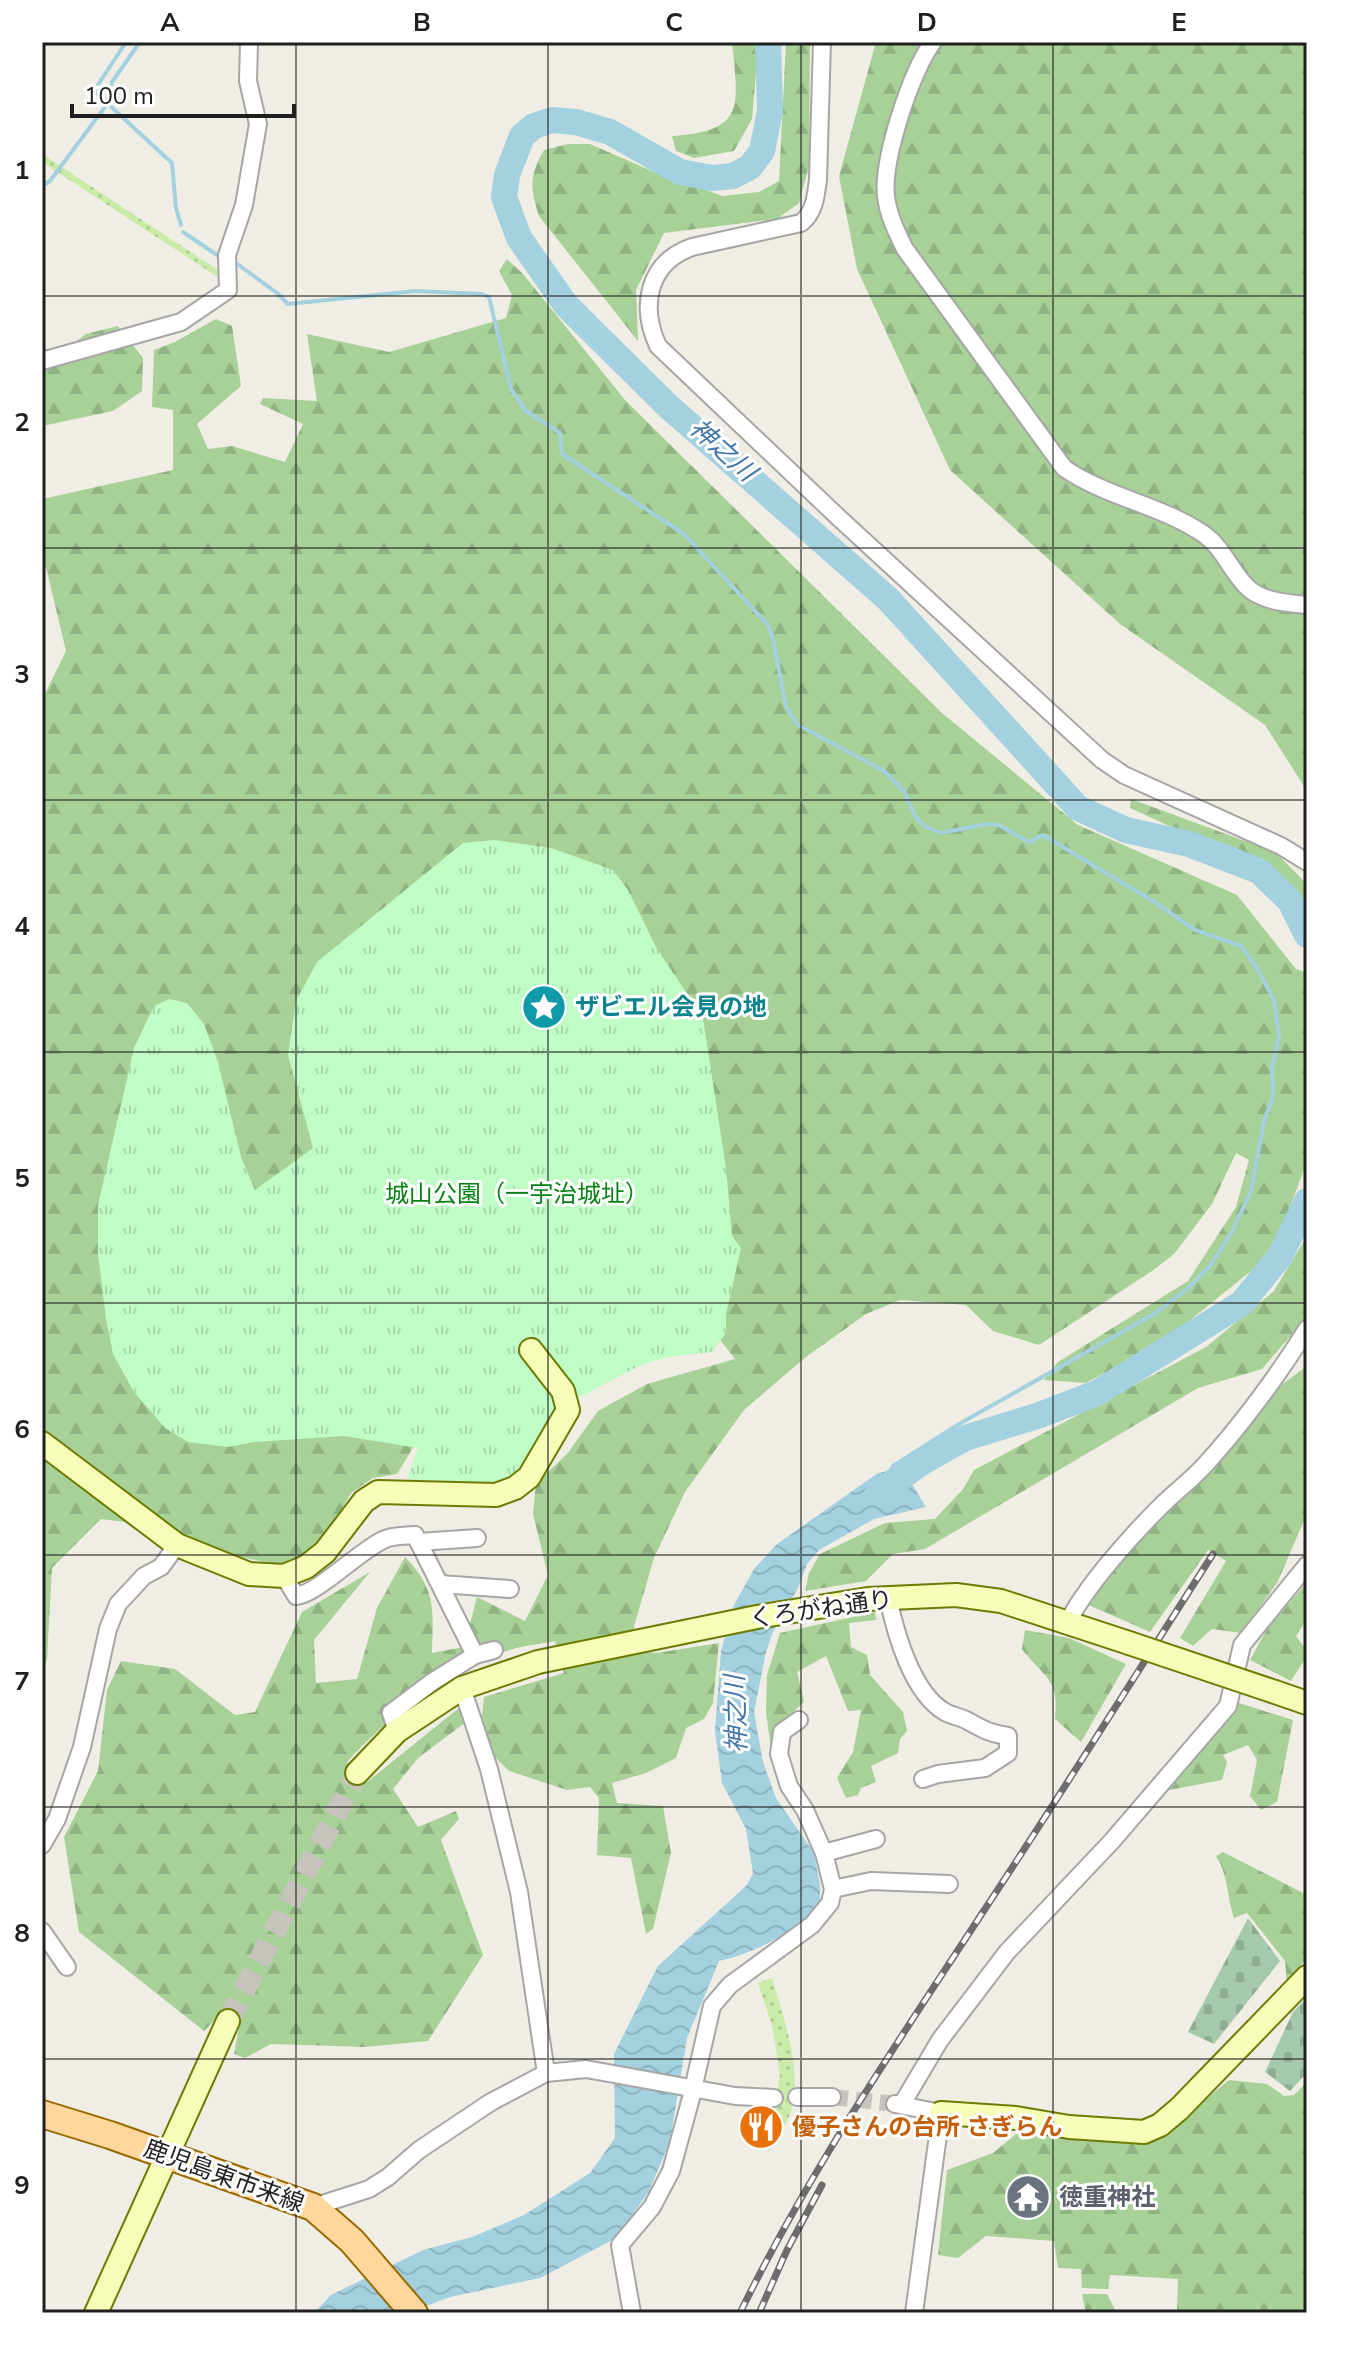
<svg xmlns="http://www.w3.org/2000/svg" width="1349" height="2355" viewBox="0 0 1349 2355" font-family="'Nunito Sans','Noto Sans JP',sans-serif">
  <defs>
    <pattern id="grass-dots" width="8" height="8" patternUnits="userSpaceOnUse" patternTransform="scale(2)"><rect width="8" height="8" fill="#c9eca9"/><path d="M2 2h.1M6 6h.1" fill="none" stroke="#acca91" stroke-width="1.8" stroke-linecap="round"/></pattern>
    <pattern id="forest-firs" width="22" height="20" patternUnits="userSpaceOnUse" patternTransform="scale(2)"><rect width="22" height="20" fill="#a8d198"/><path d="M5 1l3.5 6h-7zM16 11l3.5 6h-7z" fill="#90b383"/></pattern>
    <pattern id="cemetery-stones" width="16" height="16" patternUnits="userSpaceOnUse" patternTransform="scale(2)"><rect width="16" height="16" fill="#a5caab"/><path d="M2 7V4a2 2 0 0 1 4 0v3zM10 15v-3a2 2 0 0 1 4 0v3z" fill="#8ead93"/></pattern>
    <pattern id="park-tufts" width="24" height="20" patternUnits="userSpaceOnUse" patternTransform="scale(2)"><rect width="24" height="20" fill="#c0fcc6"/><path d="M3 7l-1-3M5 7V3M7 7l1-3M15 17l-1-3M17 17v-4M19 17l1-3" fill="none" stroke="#a5d8aa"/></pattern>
    <pattern id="water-waves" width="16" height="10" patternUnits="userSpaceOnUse" patternTransform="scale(2)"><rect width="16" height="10" fill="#a3d1df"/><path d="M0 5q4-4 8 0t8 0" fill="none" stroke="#8cb3bf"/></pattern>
  </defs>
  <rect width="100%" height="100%" fill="#f0ede5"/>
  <g fill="url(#grass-dots)">
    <polygon points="42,154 221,272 219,278 42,162"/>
    <path d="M772,1978C783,2016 802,2068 792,2108C788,2123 776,2139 768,2153L780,2074L772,2025L758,1983Z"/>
  </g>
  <g fill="url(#forest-firs)">
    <path d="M732,42H754L757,60L752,119L734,151L694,158L676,151L672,136C747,131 738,106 732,42Z"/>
    <path d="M786,42H810L809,166L799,203L777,219L664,233L636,290L638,341L539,216C530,188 529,176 544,150L568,144H590L654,172L723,196L759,192L779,181Z"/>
    <polygon points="876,42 1307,42 1307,791 1265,725 1120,624 950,470 857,269 839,176"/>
    <path d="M507,259L523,274L625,400L942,713L1078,825L1237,895L1296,969L1307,973V1075L1305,1085L1307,1162L1272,1254L1168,1338L1086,1383L1044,1380L1058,1362L1188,1281L1236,1207L1249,1160L1236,1153L1212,1204L1174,1254L1152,1271L1039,1345L993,1331L966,1305L900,1300L866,1314L806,1357L744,1410L685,1492L654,1558L634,1626L641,1652L656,1653L719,1643L713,1703L704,1719L686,1728L676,1758L646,1773L612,1783L617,1803L663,1806L671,1853L653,1929L646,1934L631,1858L597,1855L599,1798L590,1787L567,1790L509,1771L493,1755L482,1717L484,1697L564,1673L555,1641C541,1644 526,1645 513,1649C448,1669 392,1713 347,1762L367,1782L459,1708L466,1722L418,1758L393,1789L418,1827L456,1811L459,1819L441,1840L483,1955L428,2041L364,2047L271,2044L245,2058L234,2054L240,2022L222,2013L204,2031L79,1932L64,1837L98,1771L107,1690L121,1661L175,1669L235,1715L255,1712L302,1612L370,1572L314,1640L316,1683L357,1679L377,1608L405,1557C437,1590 433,1610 432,1653L464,1647L477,1597L525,1621L548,1575L533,1514L536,1483L567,1454L598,1411L647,1384L735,1359L713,1331L465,1362L397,1474L373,1478L351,1493L319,1548L279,1564L227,1555L165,1527L101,1519L52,1568L47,1659L42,1674V700L66,651L46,567L42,565V499L173,470V410L152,407L154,350L175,342L216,319L232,326L241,386L197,424L208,449L232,446L285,462L303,424L260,404L263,398L317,401L307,334L389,352L506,318L512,295L499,271Z"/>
    <polygon points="118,326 143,358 142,391 113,411 42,426 42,368 86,334"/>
    <polygon points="1131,799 1275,852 1307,884 1307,902 1268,862 1167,825 1130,808"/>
    <polygon points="1307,1236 1307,1317 1262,1369 1198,1388 925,1549 893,1554 866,1581 805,1591 809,1573 820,1554 885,1523 935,1519 963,1489 974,1470 1206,1347 1274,1291"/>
    <polygon points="1307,1366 1307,1514 1277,1583 1241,1633 1212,1629 1193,1646 1180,1638 1226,1561 1208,1550 1150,1632 1084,1603 1127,1550 1273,1391"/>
    <polygon points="1307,1582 1307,1619 1296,1636 1307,1651 1307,1656 1291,1681 1250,1660 1266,1631"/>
    <polygon points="875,1612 876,1620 849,1623 851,1647 867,1655 870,1675 903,1712 907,1731 900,1739 898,1753 871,1766 876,1782 861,1788 858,1795 846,1798 837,1778 853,1752 861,1710 848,1711 826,1656 797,1672 804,1702 779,1725 771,1749 766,1712 767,1675 780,1633"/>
    <path d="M1025,1630L1069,1638L1126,1664L1081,1742L1055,1719C1060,1678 1043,1677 1022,1649Z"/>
    <polygon points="1239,1703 1293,1720 1277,1802 1261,1810 1250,1796 1257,1760 1248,1745 1223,1755 1227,1762 1222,1780 1164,1791"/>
    <path d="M1223,1852L1307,1895V1957L1287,1984L1285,1961L1247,1913L1234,1918C1227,1897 1228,1874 1216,1856Z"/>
    <polygon points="1229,2080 1267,2084 1284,2096 1294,2095 1307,2082 1307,2313 1086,2313 1082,2294 1107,2294 1115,2310 1177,2310 1178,2279 1110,2275 1108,2289 1082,2288 1081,2269 1058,2268 1054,2241 986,2236 958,2258 938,2255 947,2170 993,2153 1016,2134 1131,2144 1160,2137"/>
  </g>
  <g fill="url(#cemetery-stones)">
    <polygon points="1248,1918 1280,1961 1214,2044 1188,2032"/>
    <polygon points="1307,1997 1307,2073 1290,2091 1265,2072 1293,2012"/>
  </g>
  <polygon fill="url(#park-tufts)" points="494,840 551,848 613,870 628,890 656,947 703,1018 726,1168 732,1236 741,1248 726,1314 726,1333 712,1352 667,1357 639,1366 557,1409 532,1453 507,1481 471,1483 407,1479 418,1448 344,1436 254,1442 228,1447 188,1442 165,1428 134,1392 113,1354 106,1319 98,1254 98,1205 134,1048 154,1006 169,999 187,1003 204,1024 218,1062 241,1157 255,1190 313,1148 288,1055 296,1001 317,962 463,843"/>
  <path fill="url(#water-waves)" d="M902,1468L926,1507L874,1519L819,1550L807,1564L798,1588L773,1632L766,1652L754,1712L763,1762L776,1798L814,1853L820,1886V1912C787,1934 758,1952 719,1961L687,2038L670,2141L649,2191L616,2238L540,2278L450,2297L407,2313H314L331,2295L423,2250L472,2237L524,2215L590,2173L615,2138L614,2054L658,1966L747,1885L753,1873L746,1829L722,1783L715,1731L721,1651L734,1605L754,1569L777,1544L878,1473Z"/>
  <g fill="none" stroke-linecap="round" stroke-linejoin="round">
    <g stroke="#a3d1df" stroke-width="4">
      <polyline points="126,42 94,91 172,163 176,208 181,225"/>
      <polyline points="42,186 50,181 105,107 112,82 140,42"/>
      <polyline points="183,232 220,257"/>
      <polyline points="236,263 277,293 288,304 416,291 482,294 489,297 511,389 526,411 560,433 562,454 684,534 768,625 773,639 786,707 798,725 884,771 904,791 915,816 924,826 941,833 986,824 999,825 1029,842 1043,835 1156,903 1195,930 1241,946 1257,968 1274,1000 1279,1037 1272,1067 1273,1097 1264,1121 1251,1191 1232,1232 1210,1266 1186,1290 1154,1314 959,1424 893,1466 889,1474"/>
    </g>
    <g stroke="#a3d1df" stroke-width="26">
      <polyline points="768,42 770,111 762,151 750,167 733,176 712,178 680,172 610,132 576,122 552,120 534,126 522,136 507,175 504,197 519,238 566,305 596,335 669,407 888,599 1078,808 1126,830 1189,844 1259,871 1290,901 1307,935"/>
      <polyline points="878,1493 921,1463 965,1438 1037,1416 1097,1393 1242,1303 1280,1256 1307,1201"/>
    </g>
    <polyline stroke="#c6c4bd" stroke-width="16" stroke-dasharray="16 8" stroke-linecap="butt" points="832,2097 895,2104"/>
    <polyline stroke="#c6c4bd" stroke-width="22" stroke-dasharray="22 11" stroke-linecap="butt" points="228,2021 357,1773"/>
    <g stroke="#a6a6a6" stroke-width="20">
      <g id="street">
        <path d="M822,42L818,179C816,195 815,212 801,223L692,247C647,263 640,307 658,346L838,517L1102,760L1124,775L1281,846L1307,862"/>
        <path d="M933,42C911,71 882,160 886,196C888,215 897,233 905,249L1064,468C1107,498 1162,505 1205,535C1224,549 1231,572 1248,588C1264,602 1287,603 1307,605"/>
        <polyline points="42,361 181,322 228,290 227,255 244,205 258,124 248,81 249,42"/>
        <polyline points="419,1542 477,1538"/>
        <path d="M284,1576L296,1596C317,1594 358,1552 383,1540C392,1535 405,1536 415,1535L475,1655L432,1682L391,1713L397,1731"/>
        <polyline points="440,1584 510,1589"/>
        <path d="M888,1597C895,1632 912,1693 945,1712C952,1716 961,1717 968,1721C982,1729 991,1734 1008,1736V1753L985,1768L938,1774L923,1779"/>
        <path d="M1068,1622C1086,1586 1130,1537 1159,1508C1174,1493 1190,1481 1204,1466C1240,1427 1279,1374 1307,1329"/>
        <polyline points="475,1655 494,1650"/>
        <polyline points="462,1688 489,1769 519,1892 546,2073"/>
        <polyline points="42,1845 57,1819 82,1747 108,1629 118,1604 144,1576 161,1567 177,1545"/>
        <polyline points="824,1853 876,1839"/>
        <polyline points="833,1889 871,1881 949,1884"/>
        <polyline points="42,1931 67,1967"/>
        <polyline points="797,2097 832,2097"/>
        <polyline points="895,2104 941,2113 914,2313"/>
        <polyline points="902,2104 940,2040 1007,1952 1112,1841 1228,1706 1242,1645 1307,1565"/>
        <polyline points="313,2207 369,2189 388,2177 419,2150 491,2102 546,2073 586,2069 735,2096 774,2098"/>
        <polyline points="632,2313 620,2245 652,2207 671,2171 691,2098 712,2006 730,1985 812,1925 830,1903 833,1889 824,1853 805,1810 789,1786 779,1754 782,1732 799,1720"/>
      </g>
    </g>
    <g stroke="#6c7b01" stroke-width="26">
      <g id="secondary">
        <polyline points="42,1443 177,1545 249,1574 284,1576 306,1567 325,1552 364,1501 378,1492 496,1495 515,1488 529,1477 568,1410 563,1391 531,1350"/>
        <polyline points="1275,1692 1307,1703"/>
        <polyline points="357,1773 397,1731 462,1688 538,1662 757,1617 868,1599 956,1595 1001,1601 1129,1643"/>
        <polyline points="941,2113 1016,2118 1069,2127 1144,2132 1160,2125 1179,2109 1307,1977"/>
        <polyline points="96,2313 228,2021"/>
      </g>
    </g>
    <g stroke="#9a6a00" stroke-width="30">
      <polyline id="primary" points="42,2114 110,2135 313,2207 352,2241 414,2313"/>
    </g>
    <use href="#street" stroke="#fff" stroke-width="16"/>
    <use href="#secondary" stroke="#f7fcb7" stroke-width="22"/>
    <use href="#primary" stroke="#ffd69b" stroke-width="26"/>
    <g stroke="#6d6d6d" stroke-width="7">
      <g id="rail">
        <path d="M740,2313C808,2173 896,2045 981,1915C1060,1796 1136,1674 1213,1554"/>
        <polyline points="759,2313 787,2250 822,2185"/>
      </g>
    </g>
    <use href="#rail" stroke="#fff" stroke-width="4" stroke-dasharray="12" stroke-linecap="butt"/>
    <g stroke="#6c7b01" stroke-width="26" stroke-linecap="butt">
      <polyline id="secondary-bridge" points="1129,1643 1275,1692"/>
    </g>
    <use href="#secondary-bridge" stroke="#f7fcb7" stroke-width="22"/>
  </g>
  <path fill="none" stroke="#1f1f1f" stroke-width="2" stroke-opacity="0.55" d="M296,42V2313M548,42V2313M801,42V2313M1053,42V2313M42,296H1307M42,548H1307M42,800H1307M42,1052H1307M42,1303H1307M42,1555H1307M42,1807H1307M42,2059H1307"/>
  <defs>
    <g id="sight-disc" transform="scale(2.3)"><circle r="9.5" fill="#0f9aa8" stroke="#fff"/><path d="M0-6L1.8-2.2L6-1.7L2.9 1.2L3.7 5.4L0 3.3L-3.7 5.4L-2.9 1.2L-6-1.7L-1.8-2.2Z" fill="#fff"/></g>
    <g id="restaurant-disc" transform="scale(2.3)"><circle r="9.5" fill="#e8710a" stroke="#fff"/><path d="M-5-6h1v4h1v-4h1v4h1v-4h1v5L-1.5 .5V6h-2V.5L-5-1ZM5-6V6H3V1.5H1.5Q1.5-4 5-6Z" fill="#fff"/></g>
    <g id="temple-disc" transform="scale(2.3)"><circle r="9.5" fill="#6b7280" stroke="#fff"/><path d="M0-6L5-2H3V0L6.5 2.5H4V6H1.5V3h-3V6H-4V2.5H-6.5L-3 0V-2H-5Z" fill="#fff"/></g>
  </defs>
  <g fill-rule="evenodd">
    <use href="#sight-disc" x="544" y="1007"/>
    <use href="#restaurant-disc" x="761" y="2127"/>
    <use href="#temple-disc" x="1028" y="2197"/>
  </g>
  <g text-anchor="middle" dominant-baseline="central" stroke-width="6" stroke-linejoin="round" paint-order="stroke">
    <g font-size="24" font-weight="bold" fill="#0d838f" stroke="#fff" text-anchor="start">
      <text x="575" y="1007">ザビエル会見の地</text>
    </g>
    <g font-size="24" fill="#078314" stroke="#fff">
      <text x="517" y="1194">城山公園（一宇治城址）</text>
    </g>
    <g font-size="24" fill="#1f1f1f" stroke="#fff">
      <text transform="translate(821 1609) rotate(-8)">くろがね通り</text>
      <text transform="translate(224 2176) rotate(20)">鹿児島東市来線</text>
    </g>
    <g font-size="24" font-weight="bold" fill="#c56008" stroke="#fff" text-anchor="start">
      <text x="792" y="2127">優子さんの台所 さぎらん</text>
    </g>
    <g font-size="24" font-weight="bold" fill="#5b616d" stroke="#fff" text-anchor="start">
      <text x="1059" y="2197">徳重神社</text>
    </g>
    <g font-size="26" font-style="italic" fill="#4476ab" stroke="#fff">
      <text transform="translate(723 450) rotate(42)">神之川</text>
      <text transform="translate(736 1714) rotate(-92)">神之川</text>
    </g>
  </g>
  <rect width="1349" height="2355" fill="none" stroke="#ffffff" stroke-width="88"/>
  <path d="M72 104v12h222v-12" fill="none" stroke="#1f1f1f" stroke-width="4"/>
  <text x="84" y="104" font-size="24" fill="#1f1f1f" stroke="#ffffff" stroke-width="6" paint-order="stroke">100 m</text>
  <rect x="44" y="44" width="1261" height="2267" fill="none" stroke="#1f1f1f" stroke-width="3"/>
  <g font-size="26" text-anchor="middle" font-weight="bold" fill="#1f1f1f">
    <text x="170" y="31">A</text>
    <text x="422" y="31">B</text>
    <text x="674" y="31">C</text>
    <text x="927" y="31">D</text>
    <text x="1179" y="31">E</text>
    <text x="22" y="179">1</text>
    <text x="22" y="431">2</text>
    <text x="22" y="683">3</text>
    <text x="22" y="935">4</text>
    <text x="22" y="1187">5</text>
    <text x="22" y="1438">6</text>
    <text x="22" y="1690">7</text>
    <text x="22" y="1942">8</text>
    <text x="22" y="2194">9</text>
  </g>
</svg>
